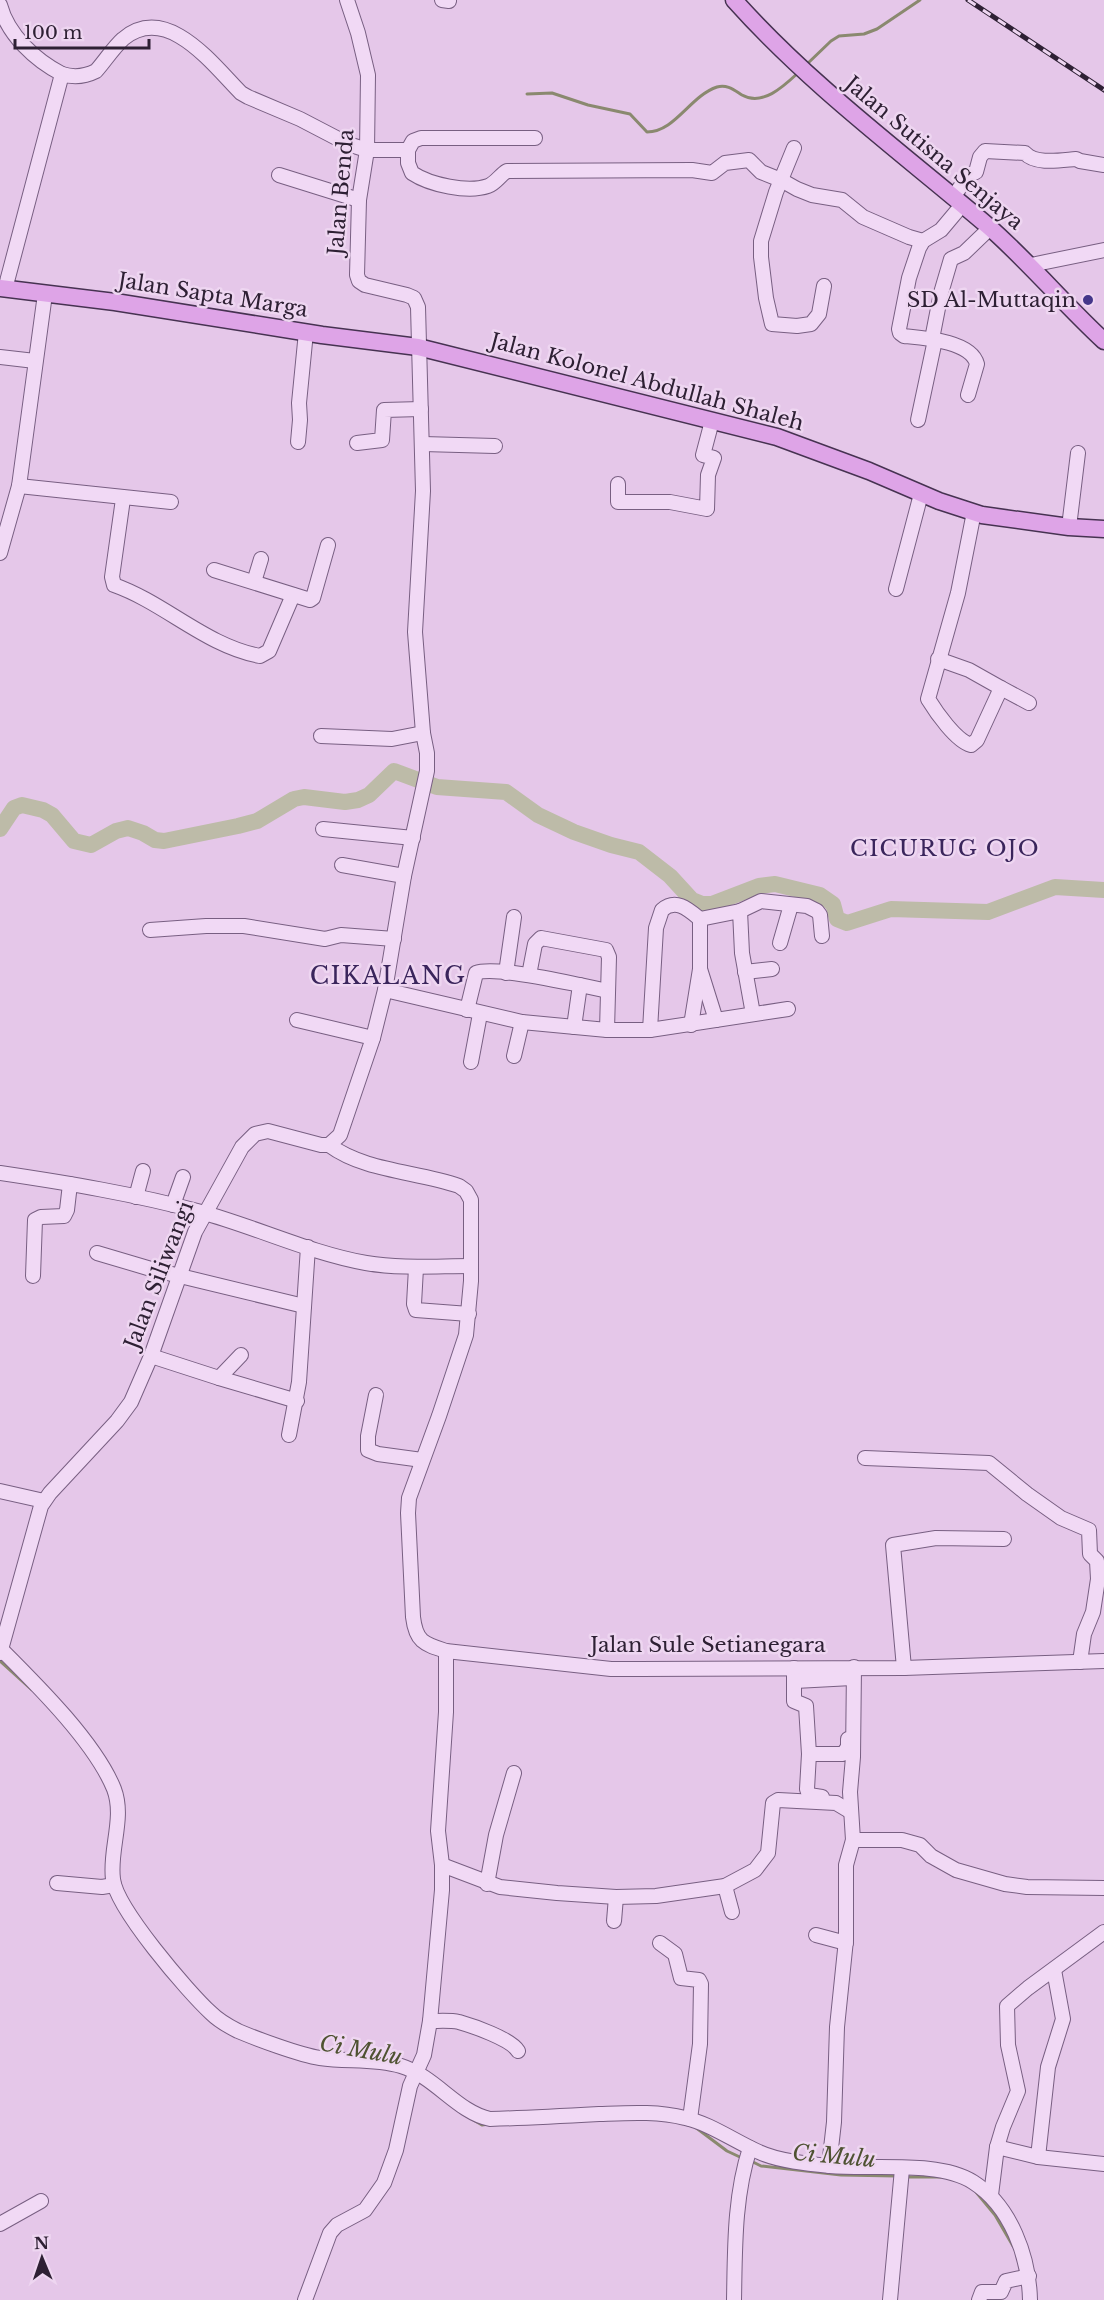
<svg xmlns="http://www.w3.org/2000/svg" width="1104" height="2300" viewBox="0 0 1104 2300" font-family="'Libre Baskerville',serif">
  <rect width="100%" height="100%" fill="#e5c7e9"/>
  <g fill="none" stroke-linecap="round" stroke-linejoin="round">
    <g stroke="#8a896f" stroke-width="3">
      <polyline points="806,65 831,41 839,36 864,34 877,29 920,0"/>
      <path d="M527,94L552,93L588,105L630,114L647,132C675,132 690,96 717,87C727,84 734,90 742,95C763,107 785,85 799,72"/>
      <polyline points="0,1661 32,1690"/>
      <polyline points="465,2115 482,2125 489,2124"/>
      <polyline points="695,2127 727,2151 742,2158"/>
      <polyline points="751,2161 761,2166 841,2175 896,2176"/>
      <polyline points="906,2177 941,2177"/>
      <polyline points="976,2192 995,2215 1013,2246"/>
    </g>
    <polyline stroke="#bdbba8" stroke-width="16" points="0,829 14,808 22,805 43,810 52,815 74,841 91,845 116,831 128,828 143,833 155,840 164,841 238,826 257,821 294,799 304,797 345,802 358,800 369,795 394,771 437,787 506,792 538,815 574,832 611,845 639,852 670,876 692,900 702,904 712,904 759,886 775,884 820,895 833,904 837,919 847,923 891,909 988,912 1055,887 1104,890"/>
    <g stroke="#785f82" stroke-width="16">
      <g id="minor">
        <polyline points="442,0 449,1"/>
        <path d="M0,5C8,35 35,60 62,74L5,289"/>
        <path d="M62,74C74,78 84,77 96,71C105,61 113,48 123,39C167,2 213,65 241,93L248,97L300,119L348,144L367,150H408V163L412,173C430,185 468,193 488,186C496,183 500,175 507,171L692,170L712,173L725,163L749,160L761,172L781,180L797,189L812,195L842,200L863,217L909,237L923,241"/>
        <polyline points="794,148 776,192 761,241 761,257 766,298 772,324 797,326 811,324 819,314 824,286"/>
        <polyline points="408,150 413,141 421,138 535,138"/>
        <polyline points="279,175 359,200"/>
        <path d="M953,197L969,175L976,172L980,157L985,151L1025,153C1035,165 1062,160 1076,159L1080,161L1104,165"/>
        <path d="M962,205L941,230L923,241L919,248L909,278L899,329L900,333L904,336C924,338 971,341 977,364L968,395"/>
        <polyline points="1031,265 1104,250"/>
        <polyline points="932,339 941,293 951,259 964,253 990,228"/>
        <polyline points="0,357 35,361"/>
        <polyline points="918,420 935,340"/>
        <polyline points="298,442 300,420 299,403 306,332"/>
        <polyline points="357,443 382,440 384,410 421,409"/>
        <polyline points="423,444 495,446"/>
        <polyline points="618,484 618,502 670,502 707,509 708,475 714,458 703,455 712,421"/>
        <polyline points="19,486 171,502"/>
        <path d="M123,499L112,577L114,585C165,603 206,646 260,656L269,651L293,595"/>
        <path d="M974,512L958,593L928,699C936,712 956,741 971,745L977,740L1001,688L1029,703"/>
        <polyline points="1069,527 1078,453"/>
        <polyline points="0,553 19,486 45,294"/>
        <polyline points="214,570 310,600 313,598 328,545"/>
        <polyline points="254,582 261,559"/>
        <polyline points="896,589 921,494"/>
        <polyline points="938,659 969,670 1001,688"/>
        <polyline points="321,736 392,739 423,733"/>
        <polyline points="323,829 413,838"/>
        <polyline points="342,865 404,876"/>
        <polyline points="740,911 761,901 807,906 817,911 820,915 822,936"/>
        <polyline points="150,930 206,926 244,926 325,939 341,935 394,939"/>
        <polyline points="780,943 791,905"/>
        <polyline points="700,969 716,1020"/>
        <polyline points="745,972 772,969"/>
        <polyline points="506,973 514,917"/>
        <polyline points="529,975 535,944 541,938 606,950 609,957 607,1030"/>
        <polyline points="580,985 608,991"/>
        <polyline points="385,990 522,1022 607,1030 650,1030 788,1009"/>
        <path d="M467,1010L476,973C493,966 560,981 580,985L574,1027"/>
        <polyline points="297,1020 373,1038"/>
        <polyline points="691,1025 700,969 700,919"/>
        <path d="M650,1030L656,928L662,910C676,898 688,909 700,919L740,911L742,953L753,1014"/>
        <polyline points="514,1056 522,1022"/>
        <polyline points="471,1062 480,1014"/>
        <path d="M329,1145C366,1172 417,1171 459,1186L466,1191L471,1200V1281L466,1335L439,1416L409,1498L408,1513L413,1617C416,1642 424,1644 446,1651L611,1669H639L904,1668L1104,1661"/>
        <path d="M0,1173C67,1183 135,1194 201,1212C256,1227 310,1253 366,1263C401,1269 436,1266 471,1266"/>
        <polyline points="136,1197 143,1171"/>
        <polyline points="173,1205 183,1177"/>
        <polyline points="97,1253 151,1269 304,1306"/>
        <polyline points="416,1268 414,1304 416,1310 469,1314"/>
        <polyline points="33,1276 35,1220 41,1217 64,1216 67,1210 70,1184"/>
        <polyline points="151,1356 219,1378 241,1355"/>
        <polyline points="219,1378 297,1401"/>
        <polyline points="376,1395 368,1436 368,1450 378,1454 422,1460"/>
        <polyline points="289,1435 299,1382 308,1247"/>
        <polyline points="865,1458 989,1463 1027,1494 1061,1518 1089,1530 1090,1554 1097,1561 1098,1579 1093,1612 1084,1634 1080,1662"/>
        <polyline points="0,1491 44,1501"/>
        <path d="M0,1648C36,1684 95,1742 114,1789C125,1818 109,1850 113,1879C116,1908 188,1992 211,2013C219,2021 228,2026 238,2031C257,2039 300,2055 320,2058C347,2062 374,2058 401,2066C436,2077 457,2112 490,2119C527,2118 563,2116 599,2114C628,2113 657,2111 685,2118C709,2123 736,2142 759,2152C778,2161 809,2164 830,2166C872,2170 939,2160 973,2182C1011,2206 1029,2257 1030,2300"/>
        <polyline points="0,1653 41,1506 50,1493 117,1421 131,1402 151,1356 195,1232 242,1147 255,1134 268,1131 321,1145 329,1145 340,1135 373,1038 385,990 404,876 427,771 427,753 423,733 415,632 423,491 418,307 414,298 407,295 365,285 359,281 357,275 359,200 367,150 368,75 358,33 347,0"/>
        <polyline points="794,1668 794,1701 806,1706 809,1754 807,1789 809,1795 822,1797"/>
        <polyline points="904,1668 893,1545 936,1538 1004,1539"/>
        <polyline points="795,1681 852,1678"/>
        <polyline points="809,1754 843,1754 848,1747 848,1739"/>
        <polyline points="853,1840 850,1792 853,1757 854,1667"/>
        <polyline points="442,1865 500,1887 557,1893 616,1897 656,1896 725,1886 755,1870 768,1853 773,1803 778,1800 836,1803 851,1812"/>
        <polyline points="57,1883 102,1887 114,1885"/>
        <polyline points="487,1884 496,1835 514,1773"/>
        <polyline points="725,1886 732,1912"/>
        <polyline points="614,1921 616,1897"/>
        <polyline points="816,1935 846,1943"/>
        <polyline points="660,1943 675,1954 681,1978 699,1980 701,1984 700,2044 690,2119"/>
        <path d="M430,2021C439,2021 450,2020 459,2022C473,2026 511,2039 518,2051"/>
        <polyline points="997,2147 1038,2157 1104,2164"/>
        <polyline points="1038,2157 1048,2067 1063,2019 1054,1970"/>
        <polyline points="829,2166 834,2122 837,2027 846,1940 846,1865 853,1840 902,1840 920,1845 931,1856 956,1870 1005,1884 1027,1887 1104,1888"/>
        <polyline points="991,2195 997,2147 1003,2127 1018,2091 1008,2045 1007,2006 1028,1988 1104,1932"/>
        <polyline points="0,2224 41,2201"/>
        <polyline points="305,2300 330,2233 337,2225 365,2210 384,2183 396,2150 410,2086 424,2055 430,2021 442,1890 442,1865 438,1831 446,1712 446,1651"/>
        <path d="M734,2300C735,2250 734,2196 750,2148"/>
        <polyline points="890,2300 902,2169"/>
        <polyline points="979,2300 982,2292 1001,2292 1006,2281 1029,2276"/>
      </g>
    </g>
    <g stroke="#463251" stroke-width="19">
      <g id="major">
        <path d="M734,0C810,85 901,152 988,226C1029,262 1064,304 1104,341"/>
        <polyline points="0,288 115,302 322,335 418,347 777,437 869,471 939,501 982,515 1069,527 1104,529"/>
      </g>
    </g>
    <use href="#minor" stroke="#f1d9f5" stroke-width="14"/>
    <use href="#major" stroke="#dea4e7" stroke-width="16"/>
    <g stroke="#2e2034" stroke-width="5">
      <polyline id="rail" points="968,0 1104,90"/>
    </g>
    <use href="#rail" stroke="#eed6f1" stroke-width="3" stroke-dasharray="9" stroke-linecap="butt"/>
  </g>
  <circle fill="#44368a" stroke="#eed6f1" stroke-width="2" cx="1088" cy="300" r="6"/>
  <g text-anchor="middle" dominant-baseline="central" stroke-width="5" stroke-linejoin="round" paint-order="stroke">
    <g font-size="21" fill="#2e2034" stroke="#eed6f1">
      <text transform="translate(934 153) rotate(40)">Jalan Sutisna Senjaya</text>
      <text transform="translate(341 192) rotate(-85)">Jalan Benda</text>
      <text transform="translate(213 295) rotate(9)">Jalan Sapta Marga</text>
      <text transform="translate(647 382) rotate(15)">Jalan Kolonel Abdullah Shaleh</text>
      <text transform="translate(159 1275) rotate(-69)">Jalan Siliwangi</text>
      <text x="708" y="1645">Jalan Sule Setianegara</text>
    </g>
    <g font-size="21" fill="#2e2034" stroke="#eed6f1" text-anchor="end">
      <text x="1076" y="300">SD Al-Muttaqin</text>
    </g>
    <g font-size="22" letter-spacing="1.5" fill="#3a255c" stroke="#eed6f1">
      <text x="945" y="848">CICURUG OJO</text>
    </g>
    <g font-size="22" font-style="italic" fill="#4f5232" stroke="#eed6f1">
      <text transform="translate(361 2050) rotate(10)">Ci Mulu</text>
      <text transform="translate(834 2156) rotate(5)">Ci Mulu</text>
    </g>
    <g font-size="24" letter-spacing="1.5" fill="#3a255c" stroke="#eed6f1">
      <text x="388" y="975">CIKALANG</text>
    </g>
  </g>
  <g transform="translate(42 2258) rotate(358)" stroke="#eed6f1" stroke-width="4.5" paint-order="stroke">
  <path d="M0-4.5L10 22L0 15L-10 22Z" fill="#2e2034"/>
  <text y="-9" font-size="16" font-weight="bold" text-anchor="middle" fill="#2e2034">N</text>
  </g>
  <path d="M15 39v9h134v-9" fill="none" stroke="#2e2034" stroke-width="3"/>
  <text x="24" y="39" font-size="18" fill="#2e2034" stroke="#eed6f1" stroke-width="4.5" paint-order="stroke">100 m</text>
</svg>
